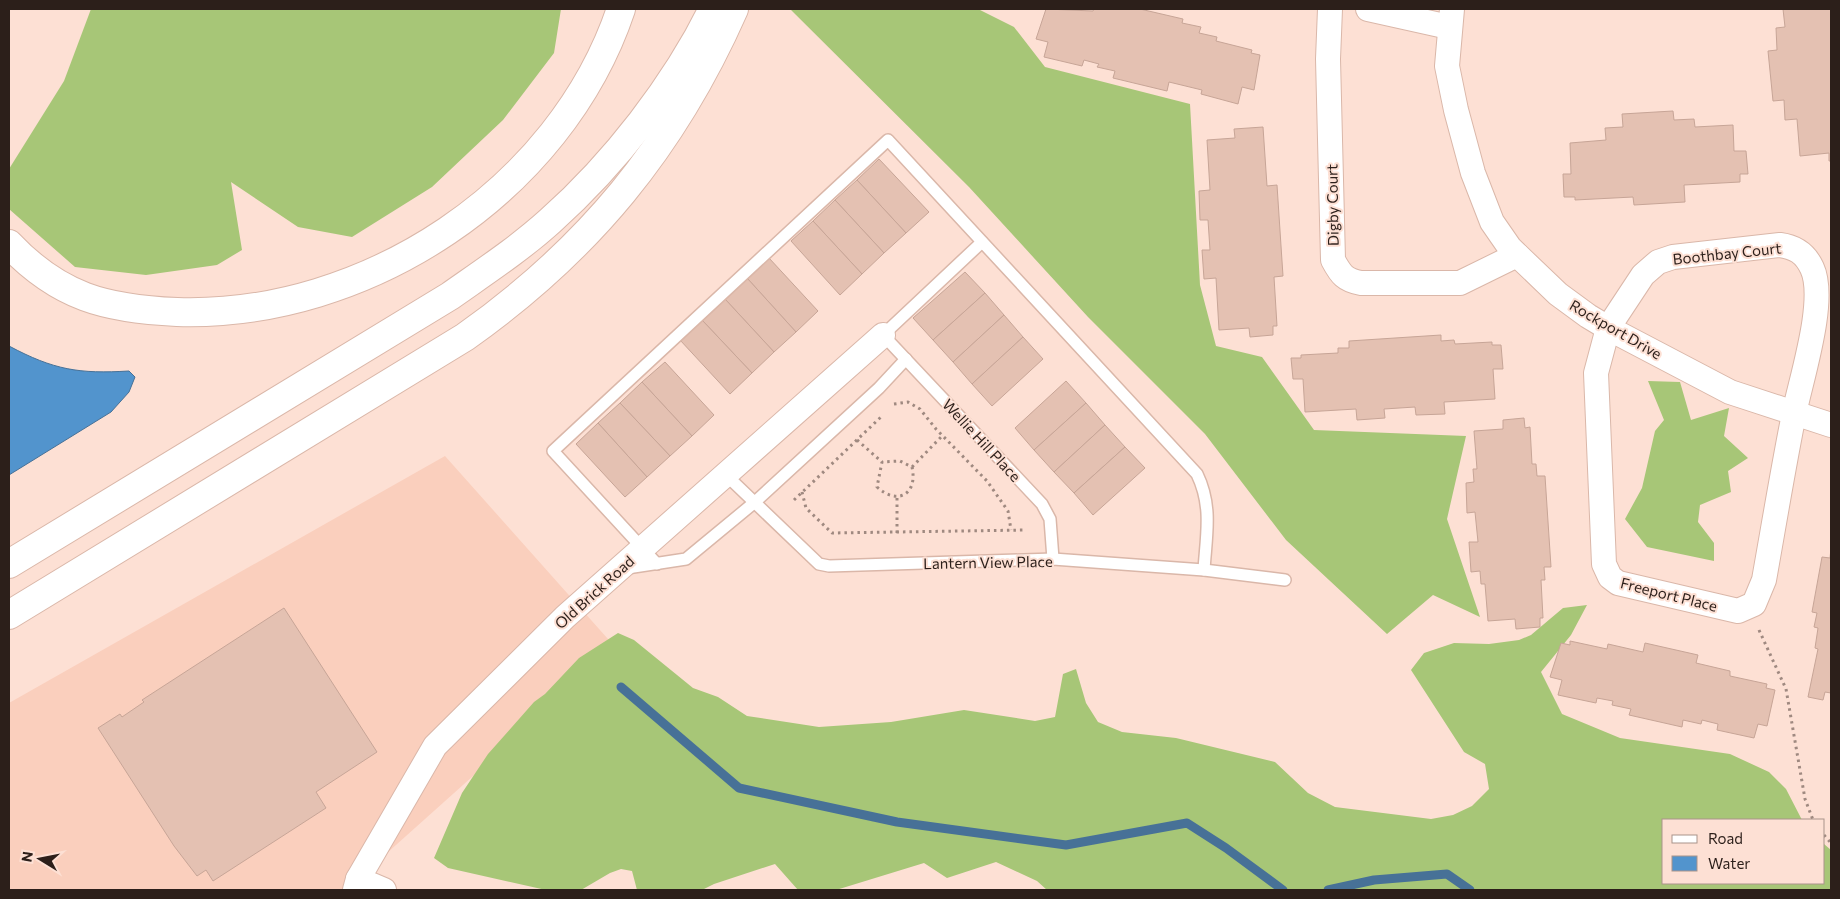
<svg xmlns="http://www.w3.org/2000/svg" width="1840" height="899" viewBox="0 0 1840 899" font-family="Commissioner,sans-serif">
  <rect width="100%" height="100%" fill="#fde0d4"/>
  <polygon fill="#facfbd" points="445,456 616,648 358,879 355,890 9,890 9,703"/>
  <g fill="#a7c677">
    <polygon points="91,9 561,9 554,53 503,120 432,187 352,237 298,227 231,182 242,250 217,265 146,275 75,267 9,209 9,169 64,81"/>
    <polygon points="790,9 978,9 1014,27 1045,67 1190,104 1200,285 1216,346 1262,357 1314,430 1466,436 1447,519 1480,617 1433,595 1387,634 1286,540 1205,434 1088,317 969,187"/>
    <polygon points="1648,381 1680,382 1691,420 1729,408 1724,436 1748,458 1728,471 1731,492 1700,505 1698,522 1714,543 1714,561 1647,547 1625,519 1642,488 1655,431 1664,420"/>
    <polygon points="1587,605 1571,635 1541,672 1562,714 1620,738 1730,754 1769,772 1786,789 1802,820 1664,820 1664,883 1824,883 1824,844 1831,850 1831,890 1047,890 1037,881 996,862 947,878 924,863 836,890 798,890 775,864 714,884 702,890 637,890 632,871 621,869 610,873 581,890 546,890 448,868 434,858 462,793 488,754 534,702 545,694 579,658 618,633 634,640 693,688 718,697 747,716 819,727 891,722 964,710 1035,721 1055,717 1063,674 1076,669 1086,703 1098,722 1122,732 1176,738 1275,762 1308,793 1335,807 1431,819 1453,815 1472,806 1489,789 1485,764 1464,752 1411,670 1424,653 1454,643 1489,644 1519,640 1531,635 1563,608"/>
  </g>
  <path fill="#5294cd" stroke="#477197" d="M9,346C54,370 79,374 129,371L135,377L129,392L111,412L9,475Z"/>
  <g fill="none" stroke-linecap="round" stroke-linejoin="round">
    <g stroke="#477197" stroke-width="9">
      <polyline points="621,687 739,788 897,822 1066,845 1187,823 1226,848 1283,890"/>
      <polyline points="1328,890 1374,880 1447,874 1470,890"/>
    </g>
  </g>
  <g fill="#e4c1b2" stroke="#c7a597">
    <polygon points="1046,9 1093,11 1094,9 1140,9 1183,19 1182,23 1201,27 1199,33 1217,37 1216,41 1252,50 1251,53 1260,55 1254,90 1242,87 1238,104 1201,94 1202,90 1169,82 1167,91 1113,78 1115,71 1097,67 1099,64 1084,60 1082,66 1044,57 1048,42 1036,39"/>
    <polygon points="1783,9 1831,9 1831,161 1829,161 1829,153 1800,156 1797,119 1785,120 1784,100 1773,101 1768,51 1777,50 1776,28 1785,27"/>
    <polygon points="1673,111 1674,120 1694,119 1695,127 1733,125 1734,151 1746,151 1748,174 1740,174 1740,182 1684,185 1685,202 1634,205 1633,197 1575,200 1575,197 1564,197 1563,174 1571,174 1570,143 1606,140 1605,128 1623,127 1622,114"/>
    <polygon points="1263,127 1267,186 1277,185 1283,276 1274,277 1277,326 1273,326 1273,335 1250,337 1249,328 1219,330 1216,278 1204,279 1202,250 1210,250 1208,220 1200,220 1199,191 1210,190 1207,140 1235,138 1234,129"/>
    <polygon points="879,159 929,212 906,233 857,180"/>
    <polygon points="857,180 906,233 884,253 835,200"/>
    <polygon points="835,200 884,253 862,274 813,221"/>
    <polygon points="813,221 862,274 840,295 791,241"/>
    <polygon points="769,258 818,311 796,332 747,278"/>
    <polygon points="965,272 985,293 933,340 913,318"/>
    <polygon points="747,278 796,332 774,352 725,299"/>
    <polygon points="985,293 1004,315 953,362 933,340"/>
    <polygon points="725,299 774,352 752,373 702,320"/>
    <polygon points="1004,315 1023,337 972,384 953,362"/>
    <polygon points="702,320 752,373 730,394 680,340"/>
    <polygon points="1441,335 1441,341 1454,340 1455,344 1492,342 1492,345 1501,345 1503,369 1493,369 1495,399 1444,402 1445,414 1416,415 1415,407 1384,409 1385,418 1357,420 1356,409 1305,412 1303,379 1293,379 1291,358 1301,358 1301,355 1338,353 1338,348 1349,348 1349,341"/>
    <polygon points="1023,337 1043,359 992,406 972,384"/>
    <polygon points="665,362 714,415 692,436 642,382"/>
    <polygon points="1066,381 1086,403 1034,450 1015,428"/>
    <polygon points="642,382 692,436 670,456 620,403"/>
    <polygon points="620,403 670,456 647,477 598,423"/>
    <polygon points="1086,403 1105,425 1054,472 1034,450"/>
    <polygon points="1524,418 1525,428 1530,427 1532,464 1536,464 1537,476 1545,476 1551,567 1544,567 1545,580 1541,580 1543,618 1540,618 1540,627 1516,629 1515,619 1488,621 1485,584 1481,584 1480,571 1471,572 1469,542 1478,542 1475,512 1467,513 1466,483 1474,482 1473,469 1477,469 1474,431 1503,429 1503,420"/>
    <polygon points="598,423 647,477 625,497 576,444"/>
    <polygon points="1105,425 1125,447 1074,493 1054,472"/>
    <polygon points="1125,447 1145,468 1093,515 1074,493"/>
    <polygon points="1831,548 1831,693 1825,692 1823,700 1808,697 1818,649 1815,648 1818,628 1814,627 1817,613 1812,612 1822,557 1830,558"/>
    <polygon points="284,608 377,752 316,792 326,808 213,881 206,870 197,876 174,846 98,728 120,714 122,717 144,702 142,700"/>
    <polygon points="1570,641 1607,649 1608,644 1643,652 1645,643 1698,655 1696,663 1730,671 1730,676 1767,684 1766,688 1775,690 1767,726 1758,724 1754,738 1717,730 1718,724 1702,720 1701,724 1683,720 1682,727 1629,715 1631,709 1612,705 1613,701 1597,698 1596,703 1558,695 1562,680 1550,677 1561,643 1570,645"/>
  </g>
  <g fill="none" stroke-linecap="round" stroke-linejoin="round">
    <g stroke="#dab7a9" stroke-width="14">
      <g id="service">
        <polyline points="982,242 883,335 1042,504 1050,519 1053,559"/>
        <polyline points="726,475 819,564 829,566 1053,559 1204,570 1285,580"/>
        <path d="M657,564L553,451L888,140L1197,474C1213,507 1206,536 1204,570"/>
        <polyline points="627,568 686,559 755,502 879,388 906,359"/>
      </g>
    </g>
    <g stroke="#dab7a9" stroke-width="26">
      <g id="minor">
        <path d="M1330,9L1328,59L1333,260C1341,275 1345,280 1361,283H1460L1517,255"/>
        <polyline points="1368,9 1449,27"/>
        <polyline points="1452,9 1447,66 1456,110 1473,173 1492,222 1510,248 1558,294 1588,316 1608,328 1730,392 1831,425"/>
        <path d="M1780,245C1795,247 1805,253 1812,268C1827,300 1801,379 1794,414C1783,469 1774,524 1764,580L1754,604L1738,611L1618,583L1610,577L1604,564L1596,373L1608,328L1643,275L1658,262L1673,257Z"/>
        <polyline points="358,879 384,890"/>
        <polyline points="355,890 358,879 435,746 565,617 883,335"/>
      </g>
    </g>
    <g stroke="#dab7a9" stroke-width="30">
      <g id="motorway">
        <path d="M9,244C59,297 106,309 177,312C366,318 560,191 621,9"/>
        <path d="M9,564L450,296C484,272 519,249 550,221C614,164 675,86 713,9"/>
        <path d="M9,615L465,337C588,250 673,147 734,9"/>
      </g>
    </g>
    <g stroke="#9f8980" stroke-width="3" stroke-dasharray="2.5 4" stroke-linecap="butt">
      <polyline points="894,404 908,402 920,409 936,429 987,481 1008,511 1011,530"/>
      <path d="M857,440L882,462L877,487C898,506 918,494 912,467L900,461L882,462"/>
      <polyline points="912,467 943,435"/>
      <polyline points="802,492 806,508 832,533 1025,530"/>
      <polyline points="794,500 882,416"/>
      <polyline points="897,533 897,496"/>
      <polyline points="1759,630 1786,689 1805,799 1813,820"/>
      <polyline points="1824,835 1831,843"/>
    </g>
    <use href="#service" stroke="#fff" stroke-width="11"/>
    <use href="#minor" stroke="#fff" stroke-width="24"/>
    <use href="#motorway" stroke="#fff" stroke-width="28"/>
  </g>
  <g text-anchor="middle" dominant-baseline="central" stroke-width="4" stroke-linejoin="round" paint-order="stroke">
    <g font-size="15" fill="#2c1f1a" stroke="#fde0d4">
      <text transform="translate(1332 205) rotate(-91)">Digby Court</text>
      <text transform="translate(1727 253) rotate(-6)">Boothbay Court</text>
      <text transform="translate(1616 329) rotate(30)">Rockport Drive</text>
      <text transform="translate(982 440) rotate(47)">Wellie Hill Place</text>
      <text transform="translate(988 562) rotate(-1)">Lantern View Place</text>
      <text transform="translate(594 592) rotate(-42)">Old Brick Road</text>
      <text transform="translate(1669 594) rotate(14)">Freeport Place</text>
    </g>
  </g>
  <rect width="1840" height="899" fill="none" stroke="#2c1f1a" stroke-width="20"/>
  <rect x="1662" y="819" width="162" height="65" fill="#fde0d4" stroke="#a9938a"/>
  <rect x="1672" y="835" width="25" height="8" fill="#ffffff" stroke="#a9938a"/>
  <text x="1708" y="844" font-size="15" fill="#2c1f1a">Road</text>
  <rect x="1672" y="856" width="25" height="15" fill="#5294cd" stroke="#a9938a"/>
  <text x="1708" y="869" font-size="15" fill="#2c1f1a">Water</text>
  <g transform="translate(40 859) rotate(280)" stroke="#fde0d4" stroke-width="4" paint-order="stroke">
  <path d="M0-4L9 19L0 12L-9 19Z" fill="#2c1f1a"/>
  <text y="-8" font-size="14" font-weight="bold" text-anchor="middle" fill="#2c1f1a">N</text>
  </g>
</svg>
